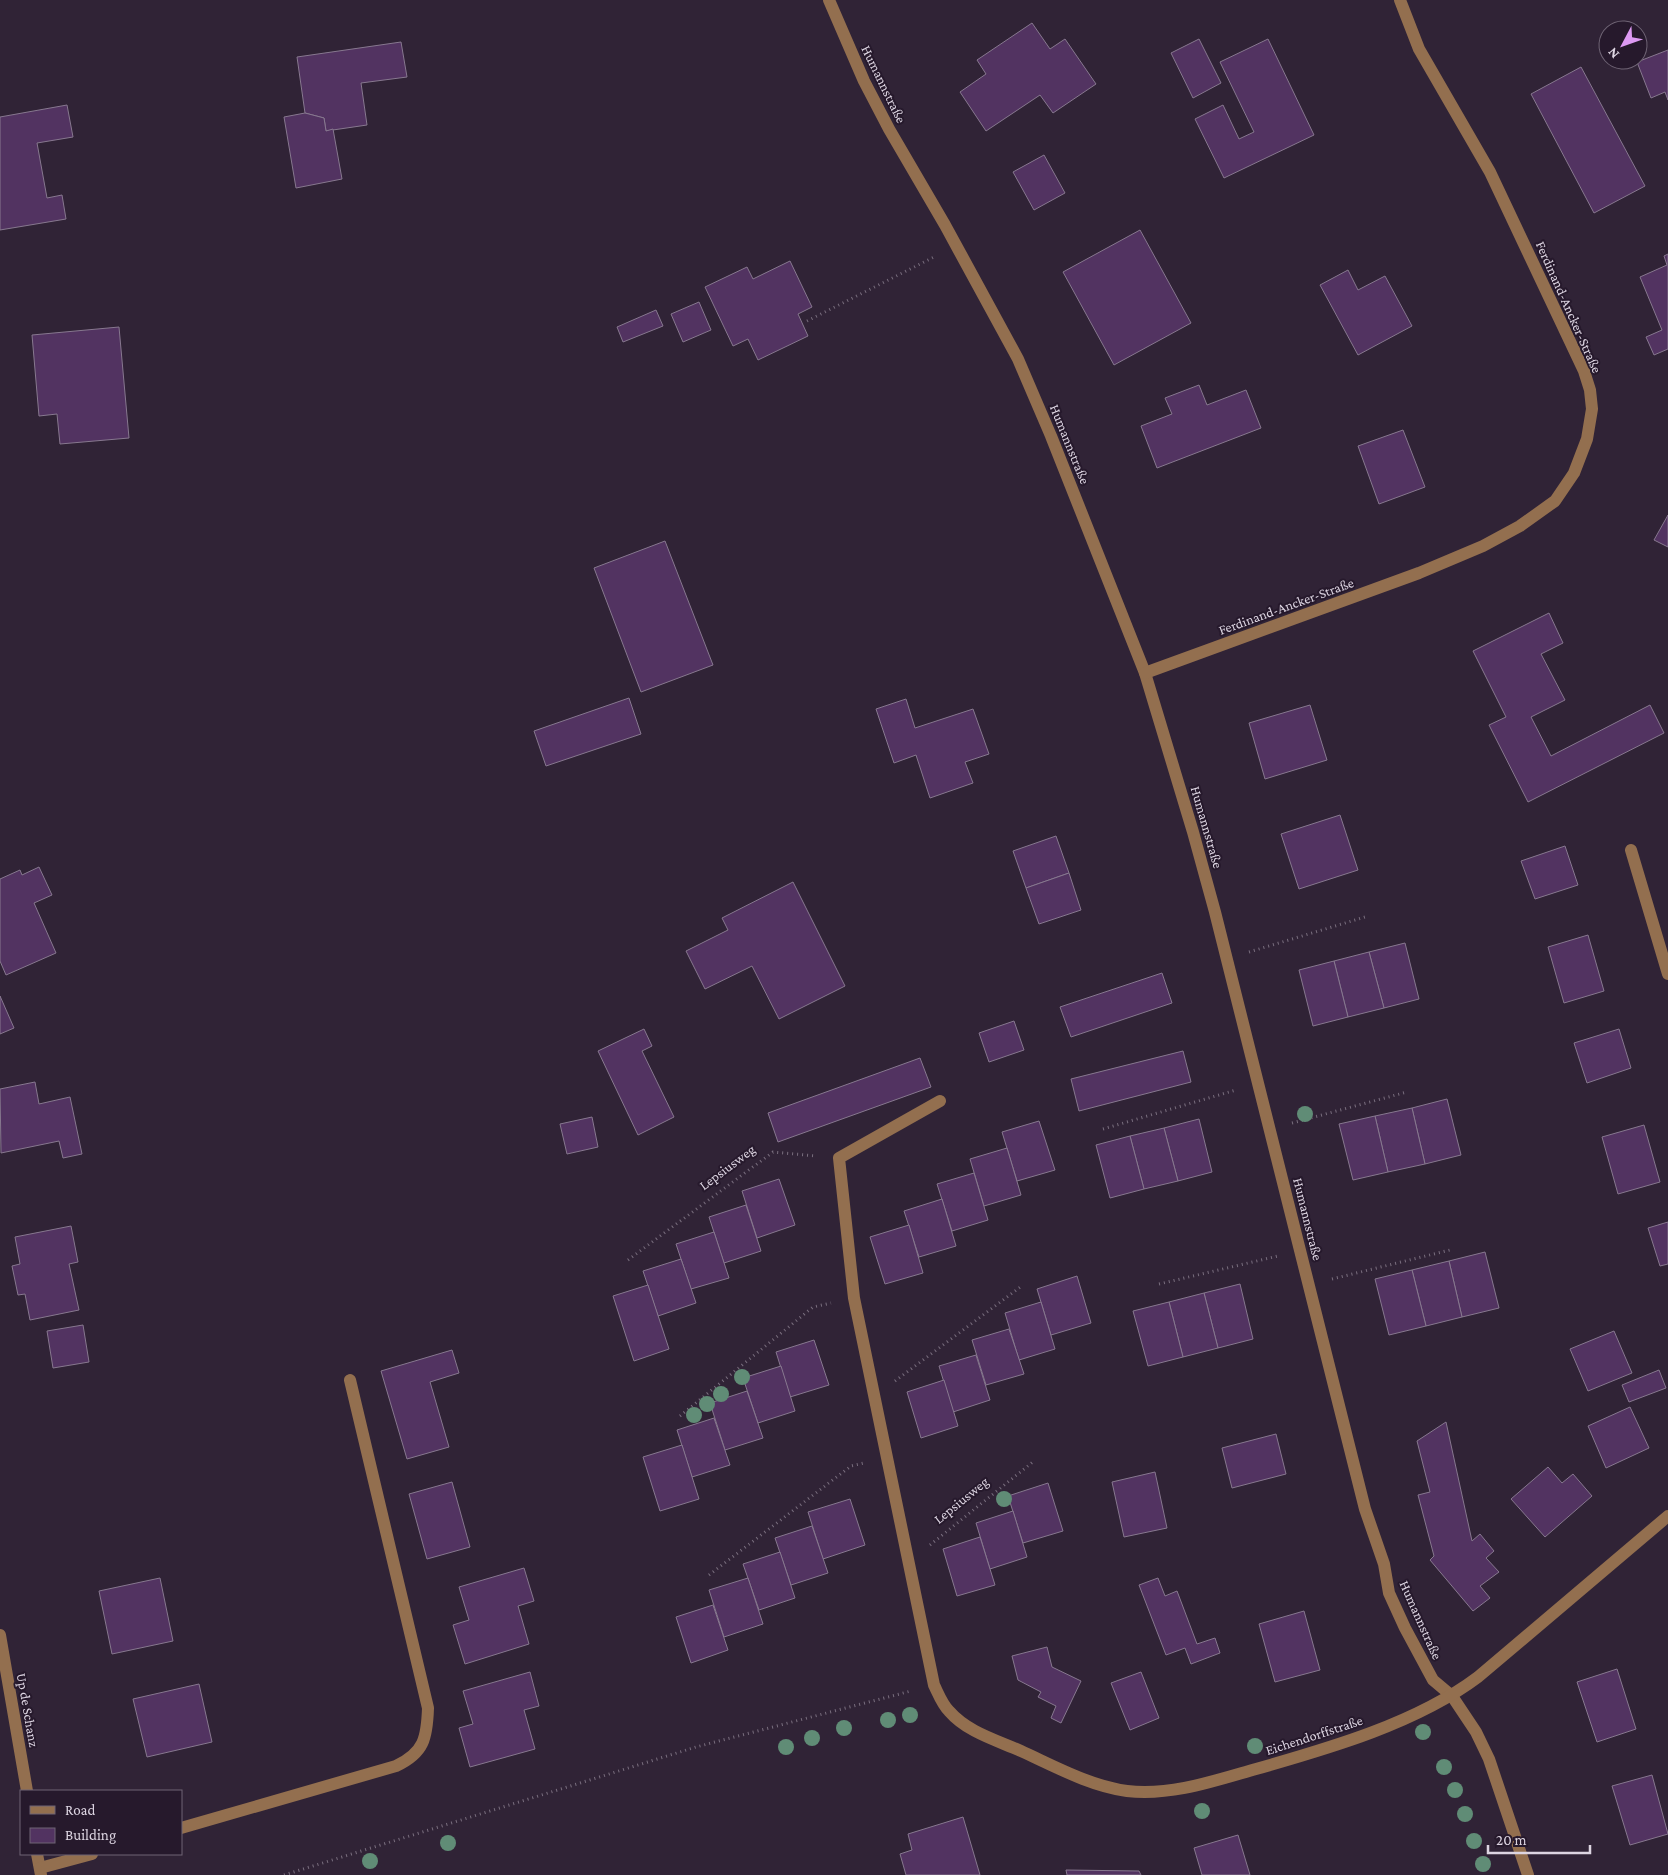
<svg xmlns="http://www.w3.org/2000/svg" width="1668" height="1875" viewBox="0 0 1668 1875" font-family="'Crimson Pro',serif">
  <rect width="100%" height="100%" fill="#302336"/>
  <g fill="#523361" stroke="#87788f">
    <polygon points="1032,23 1050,49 1065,39 1096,84 1053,113 1040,95 986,131 960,92 986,74 977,60"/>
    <polygon points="1199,39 1221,83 1193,98 1171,53"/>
    <polygon points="1268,39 1314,135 1224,178 1195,119 1223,105 1239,139 1254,132 1220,62"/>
    <polygon points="401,42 407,77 361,83 367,125 326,131 324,118 305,113 297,57"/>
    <polygon points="1668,50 1668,100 1665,92 1651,98 1637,62"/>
    <polygon points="1581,67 1645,186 1594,213 1531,94"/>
    <polygon points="67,105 73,137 37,143 47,198 62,195 66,219 0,230 0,117"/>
    <polygon points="305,113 324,118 326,131 333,129 342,179 296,188 284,117"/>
    <polygon points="1044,155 1065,193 1034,210 1013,172"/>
    <polygon points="1140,230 1191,323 1114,365 1063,272"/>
    <polygon points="1668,254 1668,349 1654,355 1646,337 1662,330 1640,277 1667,265 1664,256"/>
    <polygon points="790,261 812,307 798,314 808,336 758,360 748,339 733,346 705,287 747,267 753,279"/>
    <polygon points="1348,270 1358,290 1385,276 1412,326 1358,355 1320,285"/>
    <polygon points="699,302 711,330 683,342 671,314"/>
    <polygon points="656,310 663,326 623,342 617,327"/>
    <polygon points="119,327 129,438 60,444 57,414 39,416 32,335"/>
    <polygon points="1199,385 1207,405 1246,390 1261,428 1157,468 1141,426 1172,414 1165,398"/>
    <polygon points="1403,430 1425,487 1379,504 1358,446"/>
    <polygon points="1668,515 1668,547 1654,540"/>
    <polygon points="665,541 713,665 641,692 594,568"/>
    <polygon points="1549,613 1563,643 1541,654 1565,700 1531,717 1551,756 1650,705 1664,733 1528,802 1489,725 1506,717 1473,651"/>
    <polygon points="629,698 641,734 546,766 534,731"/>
    <polygon points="906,699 915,728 973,709 989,754 965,762 973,783 930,798 916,755 894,763 876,709"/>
    <polygon points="1310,705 1327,760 1265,779 1249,723"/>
    <polygon points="1340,815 1358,870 1299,889 1281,834"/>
    <polygon points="1056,836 1069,873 1026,888 1013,851"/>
    <polygon points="1565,846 1578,885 1535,899 1521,861"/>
    <polygon points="39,867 52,895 34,903 56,953 6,975 0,961 0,879 20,870 22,875"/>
    <polygon points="1069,873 1081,910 1039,924 1026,888"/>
    <polygon points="793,882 845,986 779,1019 752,966 705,989 686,951 728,930 722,918"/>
    <polygon points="1588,935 1604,991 1564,1003 1548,947"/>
    <polygon points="1405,943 1419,999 1384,1008 1369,952"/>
    <polygon points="1369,952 1384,1008 1348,1017 1334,961"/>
    <polygon points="1334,961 1348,1017 1313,1026 1299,970"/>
    <polygon points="1162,973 1172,1003 1071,1037 1060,1007"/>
    <polygon points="0,996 14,1028 0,1034"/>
    <polygon points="1014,1021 1024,1050 989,1062 979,1033"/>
    <polygon points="644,1029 652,1046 642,1051 674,1117 638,1135 598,1051"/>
    <polygon points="1619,1029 1631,1068 1587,1083 1574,1043"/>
    <polygon points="1183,1051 1191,1082 1079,1111 1071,1079"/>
    <polygon points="920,1058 931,1087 778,1142 768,1113"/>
    <polygon points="35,1082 39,1104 70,1097 82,1154 63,1158 59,1141 1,1153 0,1089"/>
    <polygon points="1447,1099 1461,1155 1425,1164 1412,1108"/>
    <polygon points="1412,1108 1425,1164 1388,1172 1375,1116"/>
    <polygon points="1375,1116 1388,1172 1353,1180 1339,1124"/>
    <polygon points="592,1117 598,1147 567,1154 560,1124"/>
    <polygon points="1199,1119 1212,1172 1178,1181 1164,1128"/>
    <polygon points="1039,1121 1055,1170 1017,1181 1002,1132"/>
    <polygon points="1644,1125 1660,1182 1618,1194 1602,1137"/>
    <polygon points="1164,1128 1178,1181 1144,1189 1130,1136"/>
    <polygon points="1130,1136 1144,1189 1110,1198 1096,1145"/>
    <polygon points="1007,1148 1021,1195 984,1206 970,1159"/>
    <polygon points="974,1173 988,1220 952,1231 937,1184"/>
    <polygon points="779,1179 795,1225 757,1238 742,1191"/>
    <polygon points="942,1199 956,1246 919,1257 904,1211"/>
    <polygon points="746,1205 761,1251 724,1263 709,1217"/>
    <polygon points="1668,1222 1668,1264 1660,1266 1648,1228"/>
    <polygon points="909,1225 923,1273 885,1284 870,1237"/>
    <polygon points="71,1226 78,1262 69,1264 79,1310 30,1320 25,1294 18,1295 12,1266 20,1264 15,1237"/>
    <polygon points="714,1232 729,1278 691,1289 676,1244"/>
    <polygon points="1485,1252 1499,1308 1462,1317 1449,1261"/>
    <polygon points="681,1259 696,1303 658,1316 643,1271"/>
    <polygon points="1449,1261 1462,1317 1426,1326 1412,1270"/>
    <polygon points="1412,1270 1426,1326 1389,1335 1375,1279"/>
    <polygon points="1077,1276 1091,1323 1051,1335 1037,1289"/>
    <polygon points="1240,1284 1253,1339 1218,1348 1204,1293"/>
    <polygon points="648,1285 669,1349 634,1361 613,1296"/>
    <polygon points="1204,1293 1218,1348 1183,1357 1169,1302"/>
    <polygon points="1041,1302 1055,1349 1019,1360 1005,1313"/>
    <polygon points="1169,1302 1183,1357 1148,1366 1133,1311"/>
    <polygon points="83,1325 89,1362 53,1368 47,1331"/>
    <polygon points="1009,1329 1024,1374 986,1385 972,1340"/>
    <polygon points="1614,1331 1632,1373 1588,1391 1570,1349"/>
    <polygon points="814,1340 829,1385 790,1397 776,1352"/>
    <polygon points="452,1350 459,1373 430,1382 449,1447 407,1459 381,1371"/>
    <polygon points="976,1355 990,1400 953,1412 939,1366"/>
    <polygon points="781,1366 795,1411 758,1423 743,1378"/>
    <polygon points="1659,1370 1666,1388 1629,1402 1622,1385"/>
    <polygon points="944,1380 958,1426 921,1438 907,1392"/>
    <polygon points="747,1391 763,1438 725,1450 710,1403"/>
    <polygon points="1630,1407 1649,1448 1606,1468 1588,1426"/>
    <polygon points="714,1418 730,1465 692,1477 677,1430"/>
    <polygon points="1446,1422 1472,1541 1480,1534 1494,1551 1486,1558 1499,1572 1480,1586 1490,1598 1473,1611 1430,1560 1434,1556 1418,1495 1430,1492 1417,1441"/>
    <polygon points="1276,1434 1286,1474 1232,1488 1222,1448"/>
    <polygon points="682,1445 699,1499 660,1511 643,1457"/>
    <polygon points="1548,1467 1562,1483 1573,1474 1592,1496 1545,1537 1511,1499"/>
    <polygon points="1155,1472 1167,1528 1124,1537 1112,1482"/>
    <polygon points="452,1482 470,1547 427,1559 409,1494"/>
    <polygon points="1048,1483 1063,1531 1023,1543 1008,1496"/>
    <polygon points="850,1499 865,1545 823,1559 808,1512"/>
    <polygon points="1013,1511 1027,1557 990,1569 976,1523"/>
    <polygon points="812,1526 828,1573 791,1585 775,1538"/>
    <polygon points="980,1537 995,1585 957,1596 943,1549"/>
    <polygon points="780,1552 795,1598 759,1610 743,1564"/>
    <polygon points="524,1568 534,1601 518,1606 529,1644 465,1664 453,1625 469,1620 459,1587"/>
    <polygon points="160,1578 173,1641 112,1654 99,1591"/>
    <polygon points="748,1578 763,1624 724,1637 709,1590"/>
    <polygon points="1158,1578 1165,1596 1177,1591 1197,1644 1215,1638 1220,1653 1191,1664 1185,1648 1166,1655 1139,1585"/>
    <polygon points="713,1605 728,1650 691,1663 676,1617"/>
    <polygon points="1304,1611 1320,1670 1275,1682 1259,1624"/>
    <polygon points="1047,1647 1052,1667 1081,1681 1061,1723 1051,1718 1056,1706 1038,1697 1041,1692 1018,1680 1012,1656"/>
    <polygon points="1617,1669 1636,1729 1597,1742 1577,1682"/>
    <polygon points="530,1672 539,1706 524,1710 535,1749 470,1767 459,1728 473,1724 463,1691"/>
    <polygon points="1141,1672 1159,1718 1130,1730 1111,1683"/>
    <polygon points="199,1684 212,1742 147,1757 133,1699"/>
    <polygon points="1652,1775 1668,1834 1630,1845 1612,1786"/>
    <polygon points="963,1817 980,1875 906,1875 900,1854 912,1850 908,1834"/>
    <polygon points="1238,1835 1250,1875 1202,1875 1194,1848"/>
    <polygon points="1066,1870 1139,1871 1141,1875 1067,1875"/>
  </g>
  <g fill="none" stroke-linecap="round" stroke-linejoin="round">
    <g stroke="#7a6f7f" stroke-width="3" stroke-dasharray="1 4" stroke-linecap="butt">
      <polyline points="807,321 934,257"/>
      <polyline points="1249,952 1365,917"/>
      <polyline points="1292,1123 1407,1092"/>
      <polyline points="1103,1129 1236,1090"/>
      <polyline points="628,1260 773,1152 816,1156"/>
      <polyline points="1332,1279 1450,1250"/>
      <polyline points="1159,1284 1278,1256"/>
      <polyline points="895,1381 1023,1285"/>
      <polyline points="680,1416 813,1307 831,1303"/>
      <polyline points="930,1545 1034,1461"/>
      <polyline points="709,1575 851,1466 864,1463"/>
      <polyline points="284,1875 696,1747 911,1691"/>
    </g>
    <g stroke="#936f4f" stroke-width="12">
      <polyline points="829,0 864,81 889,129 945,225 1018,359 1051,436 1145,673 1193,832 1215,912 1365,1509 1384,1564 1389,1593 1405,1628 1433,1680 1452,1696 1476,1732 1489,1759 1528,1875"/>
      <polyline points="1145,673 1419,573 1483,546 1520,526 1555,501 1574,473 1587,439 1592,409 1590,390 1584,371 1490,172 1419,49 1400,0"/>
      <polyline points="1631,850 1668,974"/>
      <path d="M940,1101L839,1158L854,1298L934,1685C938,1693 942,1704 949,1711C967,1732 996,1740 1021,1751C1054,1766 1090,1786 1127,1791C1171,1796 1214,1781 1256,1769C1330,1748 1417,1723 1478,1677L1668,1516"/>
      <polyline points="0,1635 27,1791"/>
      <path d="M181,1828L396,1766C424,1753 427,1738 428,1708L350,1380"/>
      <polyline points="37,1854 41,1875"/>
      <polyline points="40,1868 92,1854"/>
    </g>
  </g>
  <g fill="#608c76">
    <circle cx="1305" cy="1114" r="8"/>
    <circle cx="742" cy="1377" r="8"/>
    <circle cx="721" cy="1394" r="8"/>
    <circle cx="707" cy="1404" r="8"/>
    <circle cx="694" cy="1415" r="8"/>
    <circle cx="1004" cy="1499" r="8"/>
    <circle cx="910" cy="1715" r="8"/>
    <circle cx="888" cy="1720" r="8"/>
    <circle cx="844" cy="1728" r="8"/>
    <circle cx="1423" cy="1732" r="8"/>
    <circle cx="812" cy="1738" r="8"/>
    <circle cx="1255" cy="1746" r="8"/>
    <circle cx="786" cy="1747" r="8"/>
    <circle cx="1444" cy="1767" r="8"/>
    <circle cx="1455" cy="1790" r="8"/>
    <circle cx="1202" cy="1811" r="8"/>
    <circle cx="1465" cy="1814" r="8"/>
    <circle cx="1474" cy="1841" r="8"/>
    <circle cx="448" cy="1843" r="8"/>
    <circle cx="370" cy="1861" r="8"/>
    <circle cx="1483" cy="1864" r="8"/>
  </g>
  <g text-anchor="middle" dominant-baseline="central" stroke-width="4" stroke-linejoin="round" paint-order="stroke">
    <g font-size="14" fill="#ddd5e2" stroke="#26192c">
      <text transform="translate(884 84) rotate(64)">Humannstraße</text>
      <text transform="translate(1569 307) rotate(66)">Ferdinand-Ancker-Straße</text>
      <text transform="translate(1070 444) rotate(68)">Humannstraße</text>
      <text transform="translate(1286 606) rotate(-20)">Ferdinand-Ancker-Straße</text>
      <text transform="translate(1207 827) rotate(74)">Humannstraße</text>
      <text transform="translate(727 1167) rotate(-37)">Lepsiusweg</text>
      <text transform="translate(1308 1219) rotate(76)">Humannstraße</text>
      <text transform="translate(961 1500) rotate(-39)">Lepsiusweg</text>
      <text transform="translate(1421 1620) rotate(66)">Humannstraße</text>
      <text transform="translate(28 1710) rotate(80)">Up de Schanz</text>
      <text transform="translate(1314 1735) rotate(-18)">Eichendorffstraße</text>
    </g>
  </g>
  <rect x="20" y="1790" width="162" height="65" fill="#26192c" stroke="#6f6475"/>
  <rect x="30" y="1806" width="25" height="8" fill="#936f4f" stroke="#6f6475"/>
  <text x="65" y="1815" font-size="15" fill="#ddd5e2">Road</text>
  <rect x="30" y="1828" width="25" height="15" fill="#523361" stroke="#6f6475"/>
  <text x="65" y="1840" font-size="15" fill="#ddd5e2">Building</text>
  <g transform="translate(1623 45) rotate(229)"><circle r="24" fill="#26192c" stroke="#6f6475"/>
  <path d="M0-4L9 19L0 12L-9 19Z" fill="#dd99f3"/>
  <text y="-8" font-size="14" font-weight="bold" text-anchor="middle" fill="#ddd5e2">N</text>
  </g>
  <path d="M1488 1845v8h102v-8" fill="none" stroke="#ddd5e2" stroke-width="2.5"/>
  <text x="1496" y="1845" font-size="15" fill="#ddd5e2" stroke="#26192c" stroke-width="4" paint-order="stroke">20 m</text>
</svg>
